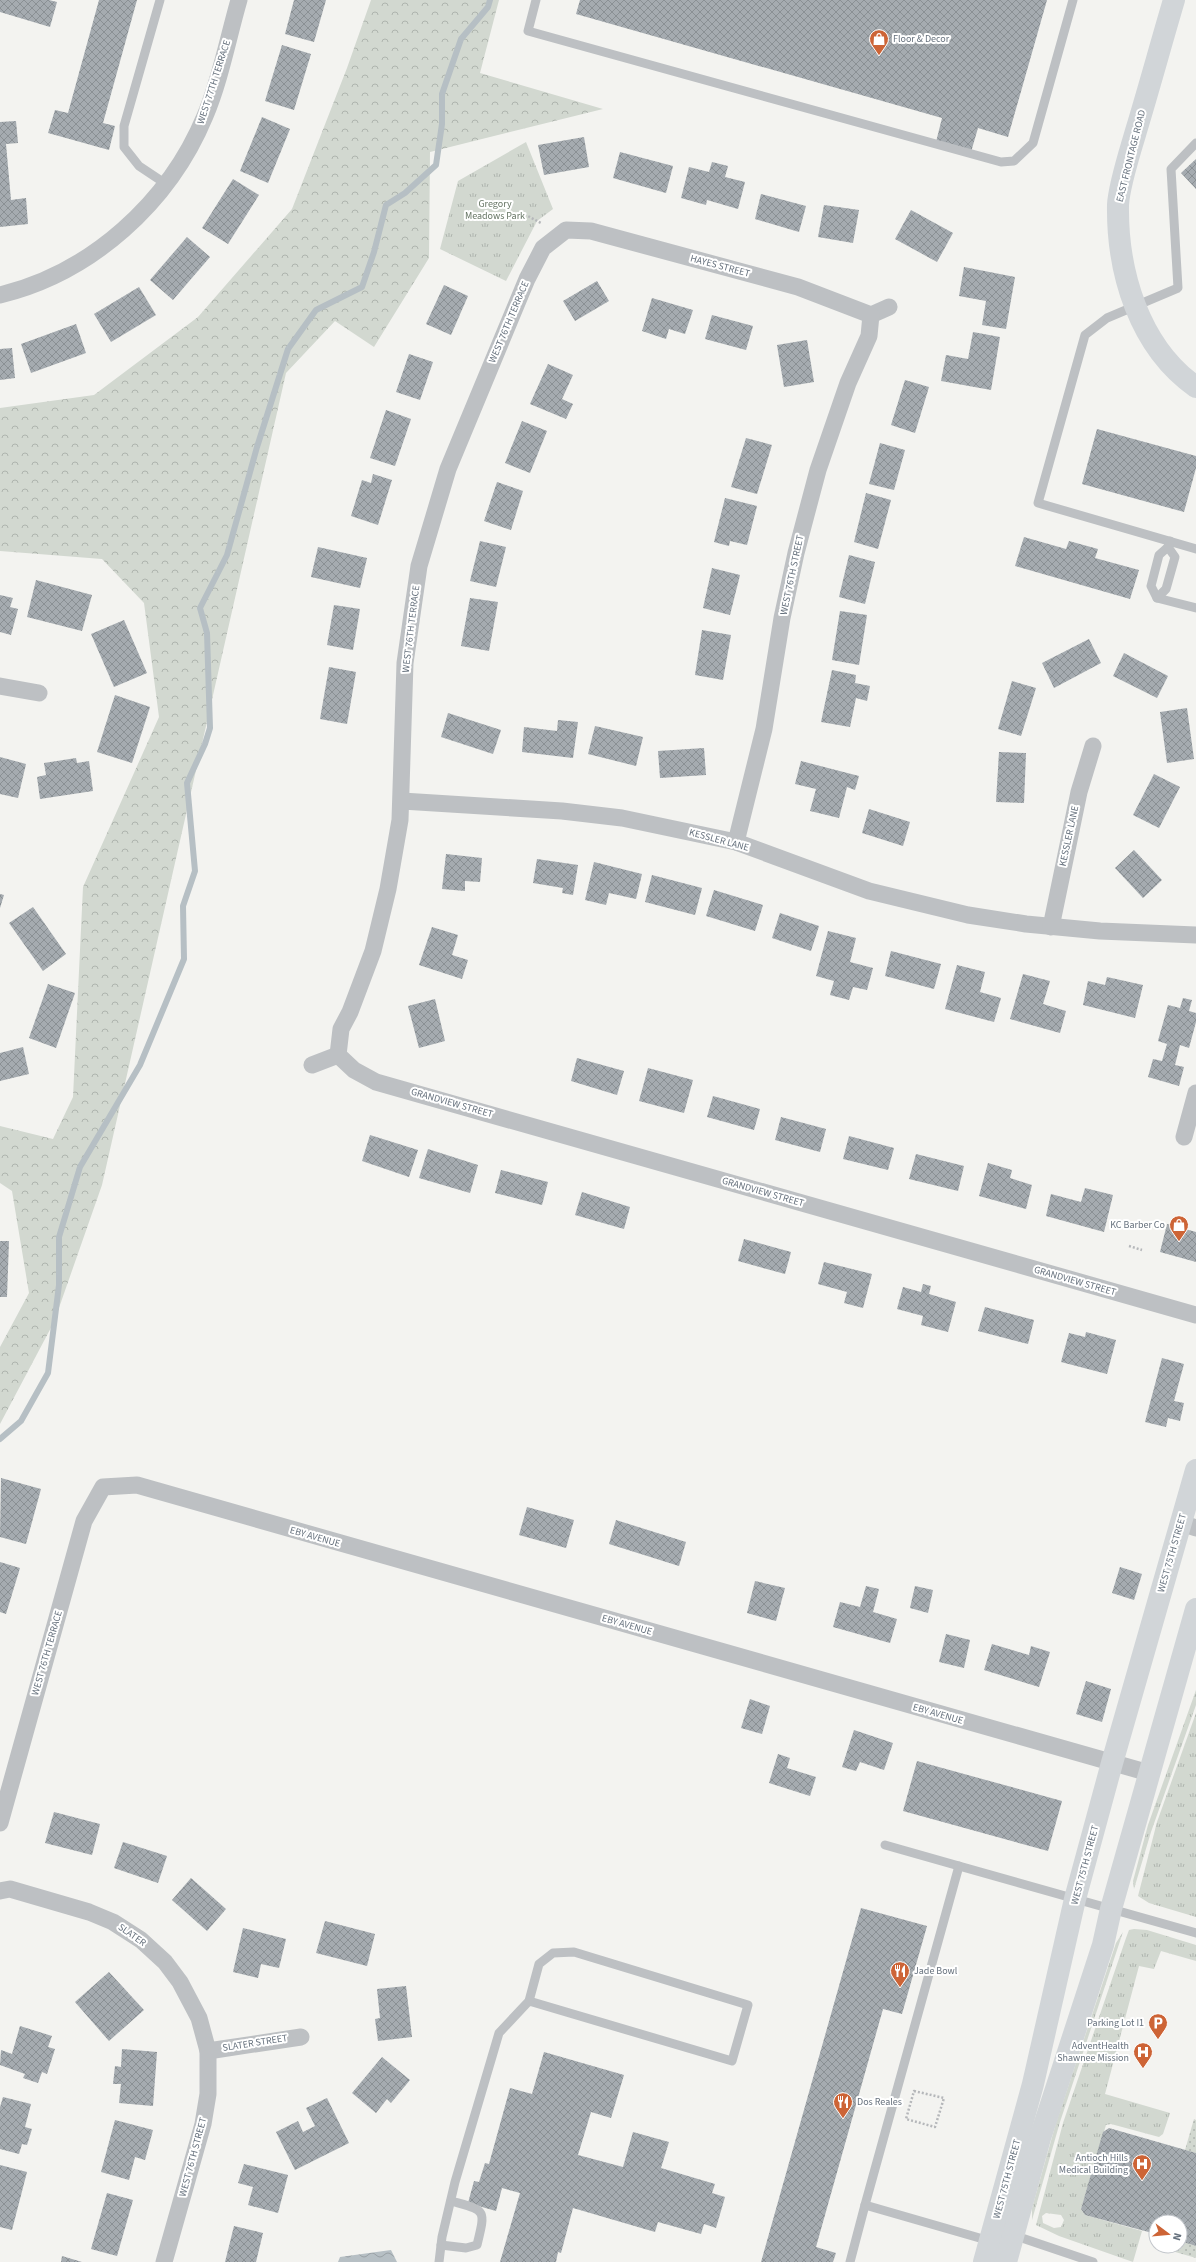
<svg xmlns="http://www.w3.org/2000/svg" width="1196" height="2262" viewBox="0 0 1196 2262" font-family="'Source Sans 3',sans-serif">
  <defs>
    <pattern id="grass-tufts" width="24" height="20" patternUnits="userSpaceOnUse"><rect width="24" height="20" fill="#d2d8d0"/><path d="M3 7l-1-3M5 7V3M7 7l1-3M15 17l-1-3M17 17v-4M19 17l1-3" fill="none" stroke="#aeb4ae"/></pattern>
    <pattern id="forest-crowns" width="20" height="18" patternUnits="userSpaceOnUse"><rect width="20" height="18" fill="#d2d8d0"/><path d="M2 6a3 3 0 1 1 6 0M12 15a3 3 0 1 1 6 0" fill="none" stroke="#aeb4ae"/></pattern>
    <pattern id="garden-dots" width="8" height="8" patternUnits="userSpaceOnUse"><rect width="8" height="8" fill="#d2d8d0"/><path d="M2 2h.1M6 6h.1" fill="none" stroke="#aeb4ae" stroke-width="1.8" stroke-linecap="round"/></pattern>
    <pattern id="water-waves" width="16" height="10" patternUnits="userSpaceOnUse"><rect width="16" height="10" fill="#b6bfc4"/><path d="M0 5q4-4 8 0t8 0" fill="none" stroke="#98a0a4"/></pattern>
    <pattern id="building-cross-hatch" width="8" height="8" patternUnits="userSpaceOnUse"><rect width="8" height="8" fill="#a5abb0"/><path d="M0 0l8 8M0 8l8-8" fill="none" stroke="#8a9094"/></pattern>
  </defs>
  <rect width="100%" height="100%" fill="#f3f3f0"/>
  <g fill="url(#grass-tufts)" fill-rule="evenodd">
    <polygon points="526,142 553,209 537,221 506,281 440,249 458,181"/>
    <polygon points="1196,1690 1196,1705 1151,1832 1134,1889 1133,1881 1148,1825"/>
    <polygon points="1196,1713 1196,1917 1149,1903 1138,1896 1157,1822"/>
    <path d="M1134,1929L1147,1930L1196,1945V1961L1161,1951L1154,1969L1139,1966L1105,2094L1170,2113L1163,2134L1159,2137L1111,2124L1106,2125L1081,2209L1085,2215L1142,2231L1133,2262L1059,2236L1036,2225L1063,2123L1126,1938L1129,1930ZM1046,2213L1061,2215L1064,2220L1061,2227L1054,2228L1043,2223L1042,2216Z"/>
    <polygon points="1123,1932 1060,2122 1032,2220 1032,2208 1056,2123 1116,1943"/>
  </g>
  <polygon fill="url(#forest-crowns)" points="371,0 499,0 480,73 603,109 430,152 429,258 374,347 335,321 286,373 102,1185 54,1322 0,1424 0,1347 29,1293 12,1191 0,1183 0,1126 53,1139 73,1097 83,887 159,717 144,603 102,559 0,551 0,408 94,395 198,317 292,209 347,68"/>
  <g fill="url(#garden-dots)">
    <polygon points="1194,2119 1196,2120 1196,2153 1185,2150"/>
    <polygon points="1180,2241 1196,2246 1196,2258 1158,2247 1180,2246"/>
  </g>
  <polygon fill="url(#water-waves)" points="391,2250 397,2262 338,2262 340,2257"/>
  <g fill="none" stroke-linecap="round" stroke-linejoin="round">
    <polyline stroke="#b6bfc4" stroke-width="6" points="0,1439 21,1421 48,1373 59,1285 59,1237 80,1167 140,1065 184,959 183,906 195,871 187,783 205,744 210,728 207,633 200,608 227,555 257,447 288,349 316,310 362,287 374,252 386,205 405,193 436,165 442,124 442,94 461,39 488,7 490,0"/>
  </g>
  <g fill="url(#building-cross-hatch)">
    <polygon points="0,0 49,0 57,2 50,27 0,12"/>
    <polygon points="99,0 137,0 103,123 115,126 109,150 48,133 55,110 68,113"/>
    <polygon points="294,0 326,0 314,42 285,34"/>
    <polygon points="580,0 1047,0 1008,137 978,128 971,152 936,142 942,118 576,14"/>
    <polygon points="282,45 311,54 294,110 265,101"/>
    <polygon points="262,117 290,129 268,183 240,171"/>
    <polygon points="16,121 18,143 6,144 11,200 26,198 28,224 0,227 0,122"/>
    <polygon points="584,137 589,167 544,175 538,145"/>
    <polygon points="620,152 673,166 666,193 613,178"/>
    <polygon points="1196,159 1196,189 1181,173"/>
    <polygon points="712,162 728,166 725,177 745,182 738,209 707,200 706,205 681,198 689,167 709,172"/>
    <polygon points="233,179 259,195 228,244 202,228"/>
    <polygon points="761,194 806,206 799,232 755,219"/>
    <polygon points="824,205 859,210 853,243 818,237"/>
    <polygon points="911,210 953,233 937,262 895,239"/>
    <polygon points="187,237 210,257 173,300 150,280"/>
    <polygon points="964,267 1015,277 1006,329 982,325 986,301 959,296"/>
    <polygon points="597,281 609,301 575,321 563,301"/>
    <polygon points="444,285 468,296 451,335 426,324"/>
    <polygon points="139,287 156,315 111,342 94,314"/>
    <polygon points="652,298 693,310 685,334 669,329 666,339 642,331"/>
    <polygon points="712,315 753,326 746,350 705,339"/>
    <polygon points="76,324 86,353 31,373 21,344"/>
    <polygon points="973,332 1000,337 991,390 941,381 946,355 968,359"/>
    <polygon points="807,340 814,382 784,387 777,345"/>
    <polygon points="12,348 15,378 0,380 0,349"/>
    <polygon points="409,354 433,362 420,400 396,392"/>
    <polygon points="548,364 573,375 562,399 573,404 566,419 530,404"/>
    <polygon points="905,380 929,387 915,433 891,425"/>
    <polygon points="386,410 411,419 395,466 370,458"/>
    <polygon points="522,421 547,431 530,473 505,463"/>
    <polygon points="1097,429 1196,456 1196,468 1184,512 1082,484"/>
    <polygon points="746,438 772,445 757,494 731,487"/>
    <polygon points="880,443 905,450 894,490 869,484"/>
    <polygon points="373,474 392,480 378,525 351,516 362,480 371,483"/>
    <polygon points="497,482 523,491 511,530 484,521"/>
    <polygon points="866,493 891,500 878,549 854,542"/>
    <polygon points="725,498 757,506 747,545 730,541 729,546 714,542"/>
    <polygon points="1024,537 1066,549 1069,541 1098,549 1095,558 1139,570 1130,599 1015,566"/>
    <polygon points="480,541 506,547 496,587 470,581"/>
    <polygon points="318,547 367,558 360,588 311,577"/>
    <polygon points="849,555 875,562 865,604 839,597"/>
    <polygon points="712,568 740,575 730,615 703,608"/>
    <polygon points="36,580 92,595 82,631 27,617"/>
    <polygon points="0,595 13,598 10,607 18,609 11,635 0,632"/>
    <polygon points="470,598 498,602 489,651 461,646"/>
    <polygon points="334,605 360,609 353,650 327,645"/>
    <polygon points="840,611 867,615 859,665 832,660"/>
    <polygon points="124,620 147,673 114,687 91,634"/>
    <polygon points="702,630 731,635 723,680 695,675"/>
    <polygon points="1089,639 1101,663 1054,688 1042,663"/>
    <polygon points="1124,653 1168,676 1157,698 1113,676"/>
    <polygon points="329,667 356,672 347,724 320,719"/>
    <polygon points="832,670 856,675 855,683 870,686 867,701 856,698 850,727 821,722"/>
    <polygon points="1012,681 1036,688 1021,736 998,729"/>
    <polygon points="115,695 150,707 132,763 97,752"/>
    <polygon points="1187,708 1194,759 1167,763 1160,712"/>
    <polygon points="448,713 501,730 493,754 441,737"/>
    <polygon points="558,720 578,722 573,758 522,752 524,727 557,731"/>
    <polygon points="595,726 643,737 636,766 588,754"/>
    <polygon points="704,748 706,775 660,778 658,751"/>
    <polygon points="999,752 1026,753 1024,803 996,802"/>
    <polygon points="0,757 26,764 18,798 0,794"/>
    <polygon points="76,758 77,763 89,761 93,791 40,799 37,777 46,775 44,763"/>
    <polygon points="801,761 859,776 855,790 847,787 839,818 810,811 816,789 795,784"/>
    <polygon points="1154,774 1180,787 1159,828 1133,815"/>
    <polygon points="869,809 910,822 903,846 862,833"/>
    <polygon points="1134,850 1162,880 1143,898 1115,868"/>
    <polygon points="446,854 482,858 480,882 465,881 465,891 442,889"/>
    <polygon points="537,859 578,865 573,895 562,893 563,888 533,883"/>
    <polygon points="594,862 642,874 636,899 609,893 606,905 585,900"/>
    <polygon points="652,875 702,888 695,915 645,902"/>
    <polygon points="714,890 763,905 755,931 706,916"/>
    <polygon points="0,894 4,895 0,908"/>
    <polygon points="33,907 66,954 43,971 9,923"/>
    <polygon points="780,913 819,926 811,951 772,938"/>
    <polygon points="432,927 458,935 452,955 468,960 462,979 419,965"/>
    <polygon points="828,931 856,938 850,962 873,968 867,990 853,987 849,1000 830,995 834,981 816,976"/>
    <polygon points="891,951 941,964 934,989 885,976"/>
    <polygon points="957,965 985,972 980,992 1001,998 994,1022 945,1009"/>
    <polygon points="1023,974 1050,981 1043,1004 1066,1011 1060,1033 1010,1019"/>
    <polygon points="1107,977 1143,985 1135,1018 1083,1005 1088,981 1105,985"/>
    <polygon points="48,984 75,993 56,1048 29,1038"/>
    <polygon points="1183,998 1192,1000 1189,1011 1196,1013 1196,1022 1189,1048 1180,1045 1175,1065 1184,1067 1179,1086 1148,1077 1153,1059 1162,1061 1167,1044 1158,1041 1168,1005 1180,1008"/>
    <polygon points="435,999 445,1041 419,1048 408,1006"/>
    <polygon points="23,1047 29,1074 0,1081 0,1053"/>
    <polygon points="577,1058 624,1071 617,1095 571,1081"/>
    <polygon points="648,1068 693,1080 684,1113 639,1101"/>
    <polygon points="713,1096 760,1109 754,1130 707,1117"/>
    <polygon points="781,1117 826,1129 820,1152 775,1140"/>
    <polygon points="370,1135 418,1150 409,1177 362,1161"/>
    <polygon points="849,1136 894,1148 888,1170 843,1159"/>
    <polygon points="428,1149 478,1165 470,1193 419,1178"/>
    <polygon points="916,1154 964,1166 958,1191 909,1179"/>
    <polygon points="988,1163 1012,1170 1010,1178 1032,1185 1026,1209 979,1196"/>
    <polygon points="501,1170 548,1182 542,1205 495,1193"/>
    <polygon points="1085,1188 1113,1195 1104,1232 1046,1216 1051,1194 1081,1202"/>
    <polygon points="582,1192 630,1207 624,1229 575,1215"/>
    <polygon points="1167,1224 1196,1232 1196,1262 1160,1252"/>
    <polygon points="744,1239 791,1252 785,1274 738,1261"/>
    <polygon points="0,1241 9,1241 7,1297 0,1297"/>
    <polygon points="824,1262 872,1274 863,1308 844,1303 847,1292 818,1284"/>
    <polygon points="923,1284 931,1286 929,1294 956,1302 948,1332 921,1325 923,1316 897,1309 903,1287 921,1292"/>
    <polygon points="985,1307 1034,1320 1028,1344 978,1331"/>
    <polygon points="1086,1332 1116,1340 1107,1374 1061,1362 1069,1333 1085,1337"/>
    <polygon points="1162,1358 1184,1364 1174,1401 1184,1403 1180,1421 1168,1418 1166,1427 1145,1422"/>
    <polygon points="1,1478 41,1489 26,1544 0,1537"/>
    <polygon points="527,1507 574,1520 566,1548 519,1535"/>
    <polygon points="616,1520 686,1542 679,1566 609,1544"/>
    <polygon points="0,1562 20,1568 6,1614 0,1612"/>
    <polygon points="1120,1567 1142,1574 1134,1600 1112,1593"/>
    <polygon points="755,1581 785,1588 776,1621 747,1613"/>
    <polygon points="866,1586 879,1589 873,1612 897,1619 890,1643 833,1627 840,1602 860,1607"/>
    <polygon points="915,1586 933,1590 928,1613 910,1608"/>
    <polygon points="946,1634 970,1640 964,1668 939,1662"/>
    <polygon points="992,1644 1029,1655 1031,1646 1050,1652 1039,1687 984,1670"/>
    <polygon points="1086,1681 1111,1689 1102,1722 1076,1714"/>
    <polygon points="750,1699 770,1706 762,1734 741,1728"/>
    <polygon points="854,1730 893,1743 884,1770 860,1762 856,1771 842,1767"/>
    <polygon points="778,1754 790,1758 787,1768 816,1777 810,1796 769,1783"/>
    <polygon points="917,1761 1062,1801 1048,1851 903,1811"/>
    <polygon points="54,1812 100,1824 92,1855 45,1843"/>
    <polygon points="123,1842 167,1856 158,1883 114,1868"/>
    <polygon points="191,1878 226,1909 207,1931 172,1900"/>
    <polygon points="861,1908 927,1926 902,2014 883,2009 816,2247 836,2253 833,2262 761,2262"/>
    <polygon points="325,1921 375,1934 367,1966 316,1953"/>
    <polygon points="243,1928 286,1939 279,1968 261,1964 258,1978 233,1972"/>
    <polygon points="109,1972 144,2010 109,2041 75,2002"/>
    <polygon points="406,1986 412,2037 378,2041 375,2019 380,2018 377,1989"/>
    <polygon points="20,2026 52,2036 48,2047 55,2049 47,2074 42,2072 38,2083 23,2078 25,2074 0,2065 1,2050 12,2054"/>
    <polygon points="122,2049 157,2052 153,2106 119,2103 121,2084 113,2084 115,2066 121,2067"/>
    <polygon points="544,2052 624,2075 611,2118 591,2112 578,2155 623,2167 633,2132 669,2142 661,2168 715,2184 712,2193 725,2197 716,2228 704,2224 701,2234 658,2222 655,2232 573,2208 561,2253 558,2252 556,2262 500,2262 520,2193 502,2188 496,2211 468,2203 474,2181 479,2182 485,2163 489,2164 510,2088 532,2094"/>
    <polygon points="382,2057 410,2080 391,2103 387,2099 376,2113 352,2093"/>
    <polygon points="3,2097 31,2104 25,2127 32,2129 27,2145 22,2144 19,2154 0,2149 0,2107"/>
    <polygon points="327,2098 349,2143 295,2170 276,2132 298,2121 303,2132 315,2126 306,2108"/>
    <polygon points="115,2120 153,2130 145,2160 135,2157 129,2180 101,2172"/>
    <polygon points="1109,2128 1196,2153 1196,2246 1180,2241 1180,2222 1156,2222 1156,2234 1085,2215 1081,2209 1103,2132"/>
    <polygon points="244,2164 288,2175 278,2213 248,2205 253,2187 238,2183"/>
    <polygon points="0,2165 27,2172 12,2230 0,2227"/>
    <polygon points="107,2193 133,2200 117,2256 91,2249"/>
    <polygon points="234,2226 263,2233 256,2262 225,2262"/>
    <polygon points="62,2256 82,2262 61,2262"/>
  </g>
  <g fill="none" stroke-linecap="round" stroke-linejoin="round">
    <g stroke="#b5b7ba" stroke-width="2.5" stroke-dasharray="2 2" stroke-linecap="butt">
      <polyline points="501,217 524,214 541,223"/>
      <polyline points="1129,1246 1142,1250"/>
      <polygon points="914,2091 944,2098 935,2127 906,2119"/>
    </g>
    <g stroke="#bdc0c3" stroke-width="9">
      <polyline points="160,0 124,126 124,147 139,166 166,184"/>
      <polyline points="536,0 528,31 1001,162 1014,161 1033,143 1073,0"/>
      <polyline points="1196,143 1171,169 1178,288 1107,318 1085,335 1038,503 1196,549"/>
      <polyline points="1170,541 1168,547 1159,555 1151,586 1157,598 1196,608"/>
      <polyline points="1157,598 1166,589 1175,557 1168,547"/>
      <polyline points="885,1845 959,1866"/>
      <polyline points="1013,2235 1093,2262"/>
      <polyline points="990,2241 865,2205 959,1866 1196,1933"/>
      <path d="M441,2245L466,2248L477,2245C486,2208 486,2211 451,2201"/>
      <polyline points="439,2262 442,2237 455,2182 499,2033 529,2001 539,1964 553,1953 574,1952 748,2005 732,2061 529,2001"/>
      <polyline points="850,2262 865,2205"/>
    </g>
    <g stroke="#bdc0c3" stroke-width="17">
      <path d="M0,295C91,273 169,203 205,116C220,81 228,38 239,0"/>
      <polyline points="871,315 889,307"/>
      <polyline points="0,686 39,693"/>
      <polyline points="402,801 562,811 622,818 736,842 869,891 968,915 1026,924 1100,931 1196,935"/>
      <polyline points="736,842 764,729 782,618 796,553 818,470 848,383 869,336 871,315"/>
      <polyline points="1051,927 1079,792 1093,746"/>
      <polyline points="338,1055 341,1029 350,1012 373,951 388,889 400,820 405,663 419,566 448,469 527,279 543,248 566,230 591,231 798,287 871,315"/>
      <polyline points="338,1055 354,1070 376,1082 1196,1315"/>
      <polyline points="312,1065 338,1055"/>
      <polyline points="1184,1137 1196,1093"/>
      <polyline points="1181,1523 1196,1528"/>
      <polyline points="0,1823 84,1521 103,1487 137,1485 1149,1773"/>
      <polyline points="0,1891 10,1889 89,1912 113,1922 141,1940 165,1962 180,1982 199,2018 208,2051 208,2094 203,2124 164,2262"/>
      <polyline points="208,2051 301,2037"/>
    </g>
    <g stroke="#d1d5d8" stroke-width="22">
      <path d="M1174,0C1161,44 1149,88 1136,131C1130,152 1119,185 1118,205C1117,272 1139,347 1196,387"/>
      <polyline points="984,2262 1033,2084 1075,1899 1112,1763 1196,1470"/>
      <polyline points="1006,2262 1040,2138 1103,1945 1111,1909 1196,1609"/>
    </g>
  </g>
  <defs>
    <g id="shop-pin" transform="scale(1)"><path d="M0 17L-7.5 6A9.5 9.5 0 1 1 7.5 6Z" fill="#cd6436" stroke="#fff"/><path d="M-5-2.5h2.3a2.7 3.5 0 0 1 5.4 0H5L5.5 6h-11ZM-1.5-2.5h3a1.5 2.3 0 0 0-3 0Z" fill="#fff"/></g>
    <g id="restaurant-pin" transform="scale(1)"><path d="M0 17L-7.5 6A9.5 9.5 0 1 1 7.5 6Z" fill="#cd6436" stroke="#fff"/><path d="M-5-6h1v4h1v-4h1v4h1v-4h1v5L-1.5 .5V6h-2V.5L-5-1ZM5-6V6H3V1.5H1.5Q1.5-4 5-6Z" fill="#fff"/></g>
    <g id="parking-pin" transform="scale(1)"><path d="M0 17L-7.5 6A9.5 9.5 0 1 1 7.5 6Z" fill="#cd6436" stroke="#fff"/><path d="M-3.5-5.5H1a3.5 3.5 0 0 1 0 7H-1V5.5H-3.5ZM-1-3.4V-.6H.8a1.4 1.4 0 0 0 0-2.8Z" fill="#fff"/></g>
    <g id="hospital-pin" transform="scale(1)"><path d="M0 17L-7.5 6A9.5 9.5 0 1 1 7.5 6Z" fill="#cd6436" stroke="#fff"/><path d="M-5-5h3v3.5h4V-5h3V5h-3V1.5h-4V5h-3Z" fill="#fff"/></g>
  </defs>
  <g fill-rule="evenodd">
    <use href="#shop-pin" x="879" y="39"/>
    <use href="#shop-pin" x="1179" y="1225"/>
    <use href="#restaurant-pin" x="900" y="1971"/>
    <use href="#parking-pin" x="1158" y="2023"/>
    <use href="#hospital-pin" x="1143" y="2052"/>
    <use href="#restaurant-pin" x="843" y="2102"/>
    <use href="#hospital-pin" x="1142" y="2164"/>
  </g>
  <g text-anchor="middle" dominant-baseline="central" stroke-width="4" stroke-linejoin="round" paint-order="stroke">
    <g font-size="10" fill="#66717d" stroke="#fff" text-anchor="end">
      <text x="893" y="39" text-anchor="start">Floor &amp; Decor</text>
      <text x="1165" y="1225">KC Barber Co</text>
      <text x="914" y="1971" text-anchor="start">Jade Bowl</text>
      <text x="1144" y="2023">Parking Lot I1</text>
      <text x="1129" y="2046">AdventHealth<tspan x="1129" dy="12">Shawnee Mission</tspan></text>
      <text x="857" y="2102" text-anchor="start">Dos Reales</text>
      <text x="1128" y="2158">Antioch Hills<tspan x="1128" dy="12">Medical Building</tspan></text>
    </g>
    <g font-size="10" fill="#66717d" stroke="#fff">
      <text transform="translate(214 82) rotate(-72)">WEST 77TH TERRACE</text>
      <text transform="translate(1131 156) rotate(-76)">EAST FRONTAGE ROAD</text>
      <text transform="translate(720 266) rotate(15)">HAYES STREET</text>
      <text transform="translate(509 322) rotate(-67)">WEST 76TH TERRACE</text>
      <text transform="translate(792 575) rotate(-78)">WEST 76TH STREET</text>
      <text transform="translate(411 629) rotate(-83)">WEST 76TH TERRACE</text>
      <text transform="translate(1069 836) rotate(-78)">KESSLER LANE</text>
      <text transform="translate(719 840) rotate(15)">KESSLER LANE</text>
      <text transform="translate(452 1103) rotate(16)">GRANDVIEW STREET</text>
      <text transform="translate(763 1192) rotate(16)">GRANDVIEW STREET</text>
      <text transform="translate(1075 1281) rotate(16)">GRANDVIEW STREET</text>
      <text transform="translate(315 1537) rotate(16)">EBY AVENUE</text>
      <text transform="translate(1172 1553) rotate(-74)">WEST 75TH STREET</text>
      <text transform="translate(627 1625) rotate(16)">EBY AVENUE</text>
      <text transform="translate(47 1653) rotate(-74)">WEST 76TH TERRACE</text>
      <text transform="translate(938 1714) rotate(16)">EBY AVENUE</text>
      <text transform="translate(1085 1865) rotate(-75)">WEST 75TH STREET</text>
      <text transform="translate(132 1935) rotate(35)">SLATER</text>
      <text transform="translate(255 2043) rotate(-9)">SLATER STREET</text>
      <text transform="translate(193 2157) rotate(-75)">WEST 76TH STREET</text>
      <text transform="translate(1007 2179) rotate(-75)">WEST 75TH STREET</text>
    </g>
    <g font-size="10" fill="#667564" stroke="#fff">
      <text x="495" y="204">Gregory<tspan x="495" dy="12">Meadows Park</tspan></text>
    </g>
  </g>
  <g transform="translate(1168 2234) rotate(106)"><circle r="19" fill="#ffffff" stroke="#c2c6cb"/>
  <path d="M0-3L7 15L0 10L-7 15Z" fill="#cd6436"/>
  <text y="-6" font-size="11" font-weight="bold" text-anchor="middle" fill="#66717d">N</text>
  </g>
</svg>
